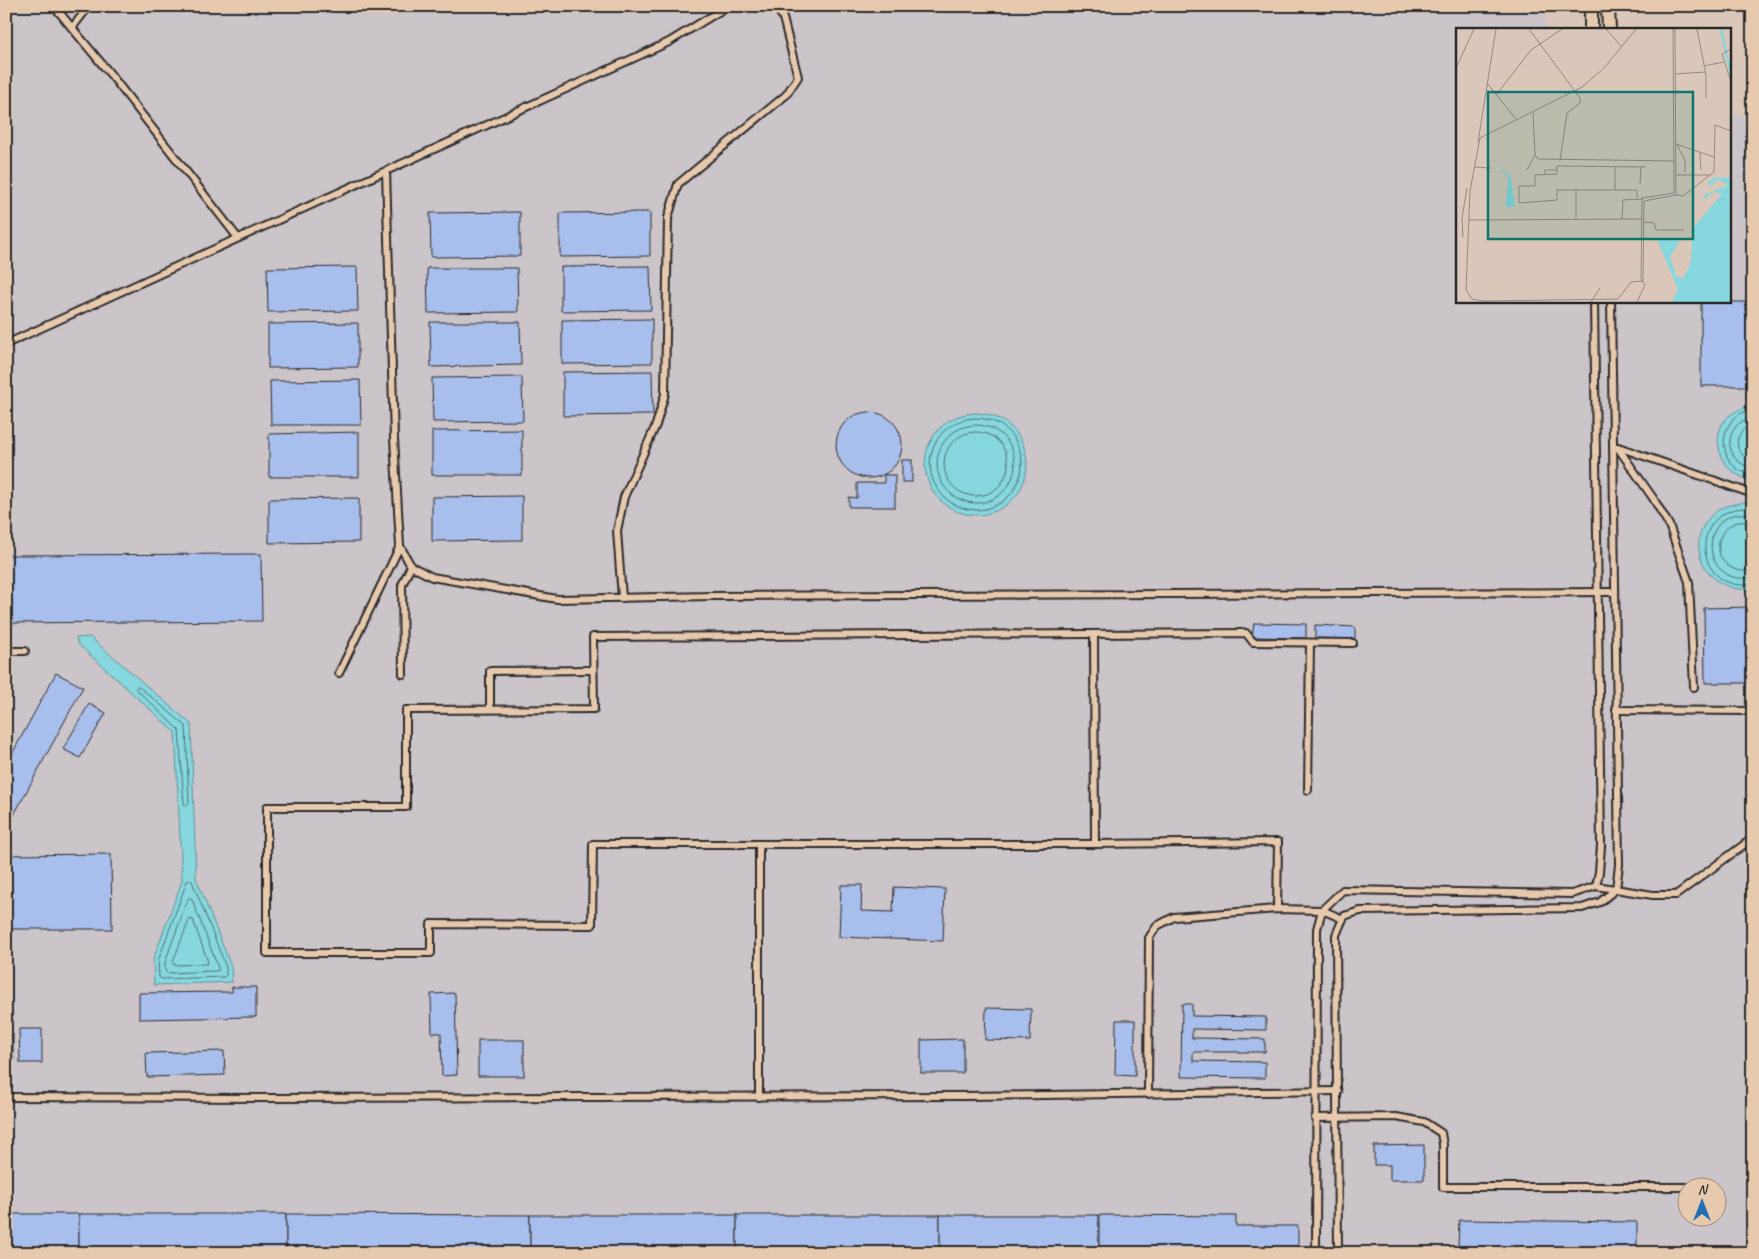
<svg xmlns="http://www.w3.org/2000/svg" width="1759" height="1259" viewBox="0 0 1759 1259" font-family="Caveat,sans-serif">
  <rect width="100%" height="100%" fill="#dac7ba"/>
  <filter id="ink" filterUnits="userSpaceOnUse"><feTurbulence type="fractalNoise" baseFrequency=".02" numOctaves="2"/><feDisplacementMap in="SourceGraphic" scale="10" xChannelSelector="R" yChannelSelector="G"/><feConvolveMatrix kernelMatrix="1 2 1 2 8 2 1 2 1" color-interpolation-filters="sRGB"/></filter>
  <g filter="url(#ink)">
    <path fill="#cbc4c9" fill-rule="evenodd" d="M6,6H1546V29H1458V301H1730V112L1753,119V1147L1744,1253H6ZM1686,1186H1716V1216H1686Z"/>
    <g fill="#86d7de" stroke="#629296">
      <path d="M1749,406H1753V479C1725,479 1708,442 1725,420C1732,412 1740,409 1749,406Z"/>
      <circle cx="976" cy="464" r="51"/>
      <path d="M1746,502L1753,504V589C1707,595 1680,543 1714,513C1723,505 1735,504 1746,502Z"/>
      <polygon points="90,637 191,724 196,878 231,966 232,982 154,985 153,960 182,881 175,732 78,644 76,638"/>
    </g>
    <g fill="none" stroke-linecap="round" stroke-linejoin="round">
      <g stroke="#4f7073" stroke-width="1">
        <path d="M1753,410C1714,414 1715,472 1753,474"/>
        <path d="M1753,417C1722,423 1722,463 1753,468"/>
        <circle cx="976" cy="464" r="46"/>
        <path d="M1753,424C1732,432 1732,454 1753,461"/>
        <circle cx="976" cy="464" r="39"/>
        <circle cx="976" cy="464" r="32"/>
        <path d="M1753,508C1691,503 1691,582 1741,585C1745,586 1749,584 1753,584"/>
        <path d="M1753,515C1746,514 1740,513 1733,515C1706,523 1703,564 1730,576C1738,579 1745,578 1753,578"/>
        <path d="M1753,522C1746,522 1740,521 1734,523C1714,532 1713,561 1734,569C1740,572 1746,571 1753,570"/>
        <polygon points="138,686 186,726 189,804 187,806 184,804 179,730 137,690 136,688"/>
        <polygon points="190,880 192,881 226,967 226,975 224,977 161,979 159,977 158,961 187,881"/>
        <polygon points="190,898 192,899 219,970 217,971 167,973 165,971 165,962 188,899"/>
        <polygon points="190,919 193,920 208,962 206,964 174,965 173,962"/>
      </g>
    </g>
    <g fill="#a8beec" stroke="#2b2b2b">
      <polygon points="520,212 520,256 431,257 430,213"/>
      <polygon points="650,212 650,256 560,257 560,213"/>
      <polygon points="650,266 651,310 561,311 561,267"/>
      <polygon points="357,267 358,311 268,312 267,268"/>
      <polygon points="427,268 517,268 518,312 428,313"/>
      <rect x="1701" y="302" width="52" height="84"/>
      <polygon points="652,319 652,363 562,364 562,320"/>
      <polygon points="430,322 520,322 521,365 431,367"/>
      <polygon points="358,323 358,367 268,368 268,324"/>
      <polygon points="652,371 653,415 563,416 563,372"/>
      <polygon points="522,377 523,421 433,422 432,378"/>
      <polygon points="360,380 361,425 271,425 270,381"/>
      <circle cx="869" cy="445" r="33"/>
      <polygon points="522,430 522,475 432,475 432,431"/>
      <polygon points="359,432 359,477 269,477 269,434"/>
      <rect x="902" y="460" width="10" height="22"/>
      <polygon points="884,475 895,475 895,507 849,507 849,497 857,498 857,483 884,483"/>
      <polygon points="522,496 522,540 432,541 432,497"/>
      <polygon points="359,498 359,542 269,543 269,499"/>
      <polygon points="261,554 262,621 6,623 6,555"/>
      <polygon points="1753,607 1753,683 1705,683 1704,608"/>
      <polygon points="1254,623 1306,624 1306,638 1252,637"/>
      <polygon points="1315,625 1355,627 1355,639 1315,638"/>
      <polygon points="56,673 83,687 9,824 6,822 6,765"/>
      <polygon points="89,704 106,713 80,758 63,749"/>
      <polygon points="111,854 112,929 6,929 6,855"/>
      <polygon points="841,885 862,885 861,911 893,912 894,887 945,889 943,941 839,937"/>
      <polygon points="232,987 256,987 256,1017 139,1019 139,993 232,992"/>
      <polygon points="455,993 457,1075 442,1076 441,1033 432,1033 431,994"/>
      <polygon points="1182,1004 1192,1004 1192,1016 1266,1017 1266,1030 1192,1029 1192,1038 1265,1039 1265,1052 1193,1052 1193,1061 1265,1062 1265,1078 1181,1077"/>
      <polygon points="986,1008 1031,1009 1030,1041 985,1040"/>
      <polygon points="1116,1020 1135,1020 1135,1076 1115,1075"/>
      <polygon points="19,1029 42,1029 42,1063 20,1063"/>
      <rect x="6" y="1034" width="7" height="29"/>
      <polygon points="963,1039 963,1073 921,1073 921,1040"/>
      <rect x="478" y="1040" width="46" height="36"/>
      <polygon points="224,1051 225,1075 147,1077 146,1053"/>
      <polygon points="1424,1145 1424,1180 1390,1180 1390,1165 1374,1165 1374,1146"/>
      <rect x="6" y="1214" width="73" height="39"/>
      <rect x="79" y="1214" width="207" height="39"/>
      <polygon points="286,1214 530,1215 530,1253 286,1253"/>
      <rect x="530" y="1215" width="207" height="38"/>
      <rect x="737" y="1215" width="203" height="38"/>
      <rect x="940" y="1215" width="159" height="38"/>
      <polygon points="1099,1215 1236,1216 1236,1226 1298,1226 1298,1253 1099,1253"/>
      <polygon points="1459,1220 1637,1222 1637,1253 1591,1253 1591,1248 1458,1247"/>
    </g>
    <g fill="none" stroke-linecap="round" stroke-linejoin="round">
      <g stroke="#2b2b2b" stroke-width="10">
        <g id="lane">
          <polyline points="54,6 111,75 238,238"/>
          <polyline points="72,28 89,6"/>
          <polyline points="386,171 394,438 400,546 411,566 432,577 557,599 713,596 1614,592"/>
          <polyline points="6,344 669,42 728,6"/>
          <polyline points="1618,447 1753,494"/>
          <polyline points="1618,448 1653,498 1669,525 1689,582 1694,687"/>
          <polyline points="622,598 617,531 624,497 656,425 665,394 668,218 678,184 786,95 798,77 783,18 776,6"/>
          <polyline points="1094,634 1095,844"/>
          <polyline points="6,651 25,651"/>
          <polyline points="339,673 400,546"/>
          <polyline points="403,674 402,585 411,566"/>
          <polyline points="490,709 490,671 593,670"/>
          <polyline points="1616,710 1753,711"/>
          <polyline points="1308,790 1310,643"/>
          <polyline points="759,844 759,1097"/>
          <polyline points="1596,886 1653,895 1676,895 1753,838"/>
          <polyline points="1277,909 1278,842 1095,844 593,844 592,925 431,924 431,953 267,953 267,807 406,807 406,710 594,709 593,637 1246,633 1253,642 1353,643"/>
          <polyline points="1148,1094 1149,938 1157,926 1174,917 1277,909 1322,910 1343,919"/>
          <polyline points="6,1097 271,1098 965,1096 1338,1091"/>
          <polyline points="1315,1118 1396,1117 1424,1122 1441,1133 1443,1145 1443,1187 1686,1187"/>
          <polyline points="1316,1253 1317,929 1322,910 1343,890 1572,894 1596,886 1599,872 1601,846 1594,301"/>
          <polyline points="1338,1253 1336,935 1344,916 1360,911 1582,908 1600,902 1616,889 1619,865 1611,301"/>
        </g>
      </g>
      <g stroke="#2b2b2b" stroke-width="16">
        <g id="street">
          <polyline points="1591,6 1591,29"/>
          <polyline points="1608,6 1609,29"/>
        </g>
      </g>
      <use href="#lane" stroke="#e7c9ae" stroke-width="6"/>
      <use href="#street" stroke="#e7c9ae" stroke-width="12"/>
    </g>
  </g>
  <g transform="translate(1456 28)">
    <rect width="275" height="275" fill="#dac7ba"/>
    <path d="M41,138L54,148L59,178L50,179L52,149ZM260,149L275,150V274H216L222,261L201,211L224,213L214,229L220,248L227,251L234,237L238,199L266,166L257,164L250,171L247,168L272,157L262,151L255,158L251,154Z" fill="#86d7de"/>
    <path fill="none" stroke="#86d7de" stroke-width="2.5" d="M265,1L275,47"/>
    <path fill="none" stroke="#948981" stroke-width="1" d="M73,1L124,70V75L111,85L104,133M150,1L166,19M180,1L148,40L126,59L24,110L14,163L10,262L16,271L27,273L162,271L175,254L187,253M241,1L250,47V70M275,21L266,26L275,54M248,38L268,34M0,40L18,1M219,46L249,44M31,55L60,91M40,67L75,22L106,1M77,84L79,127L82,131L218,133M22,114L40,1M220,116L258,129M221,117L229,132V144M244,125L245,142M159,138V162M18,139L35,140M71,142L79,127M89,146V142H101M220,147H254M184,156L185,139M120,162V192M220,167L227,168L258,144L259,97L275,103M181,170V162H101V172L63,175V158H79V147L101,146V138L190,139M166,191L167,172L187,171M13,192L186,191M187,194L198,195L200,202H228M7,209L6,190L11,160M187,253L188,173L220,167L219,1M135,274L144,260M181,274L189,257L185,251L186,170L218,165L217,1"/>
    <path fill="#0f766e" fill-opacity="0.15" stroke="#0f766e" stroke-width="2.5" d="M32,64H237V211H32Z"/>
    <rect width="275" height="275" fill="none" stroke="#2b2b2b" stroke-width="2.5"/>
  </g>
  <rect width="1759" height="1259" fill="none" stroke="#e7c9ae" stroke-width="25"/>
  <rect x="12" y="12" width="1734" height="1234" fill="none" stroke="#2b2b2b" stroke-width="2" filter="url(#ink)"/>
  <g transform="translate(1702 1202)"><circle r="24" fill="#e7c9ae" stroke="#9c8a7a"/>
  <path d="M0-4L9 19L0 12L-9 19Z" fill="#1f6fb2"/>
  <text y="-8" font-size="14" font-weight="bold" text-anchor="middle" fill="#2b2b2b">N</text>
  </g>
</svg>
